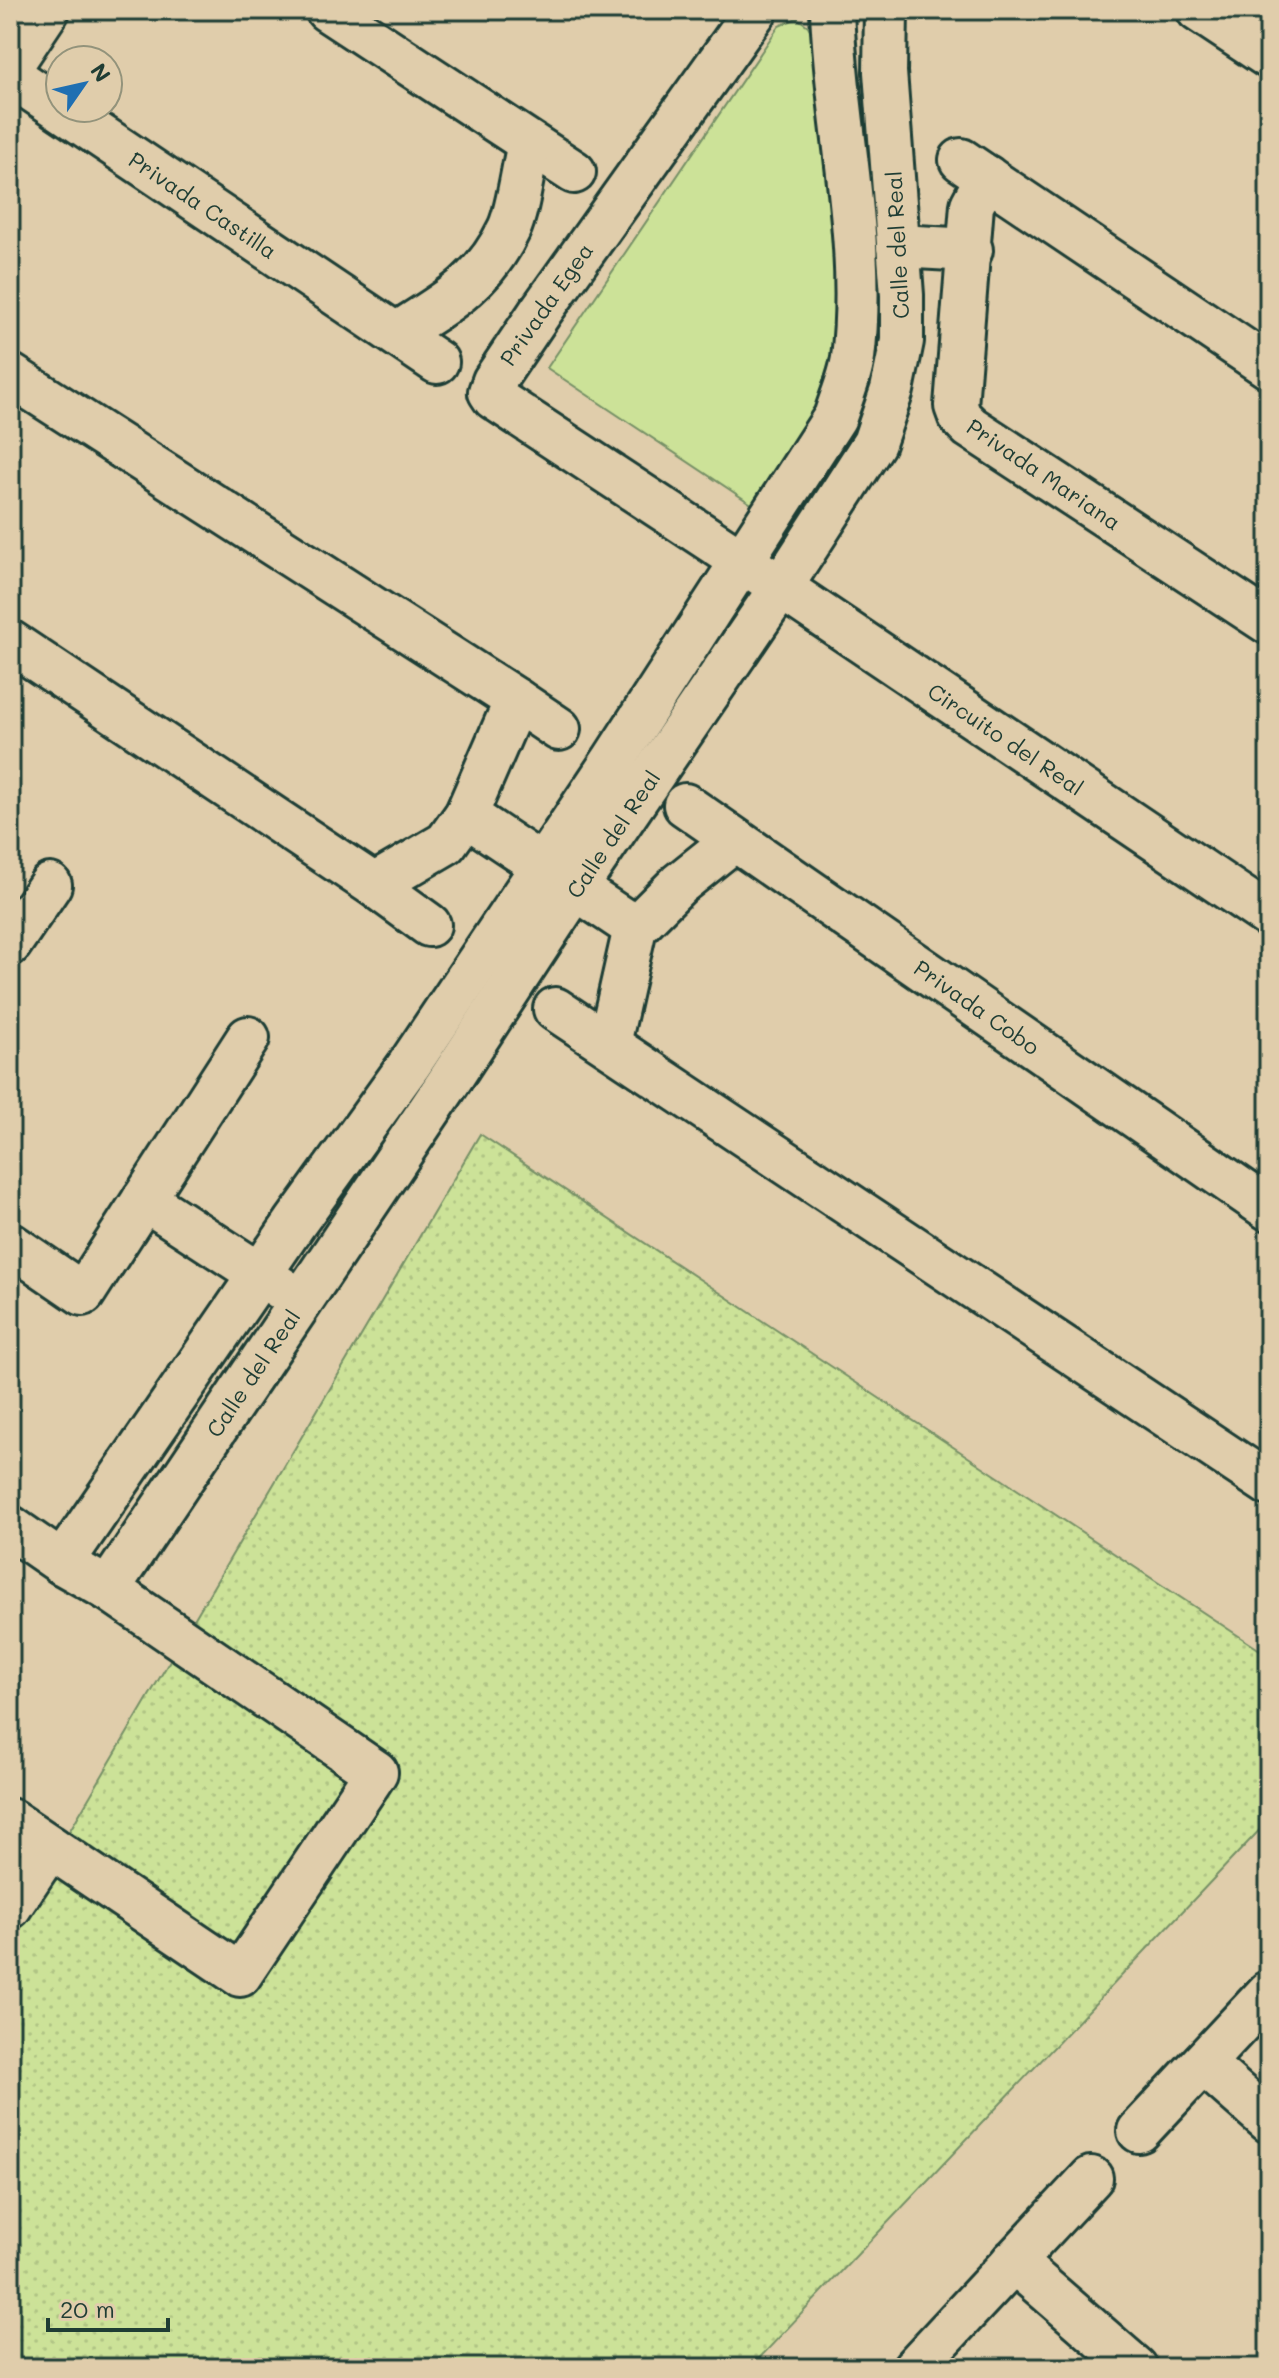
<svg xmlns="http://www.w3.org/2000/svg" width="1279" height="2378" viewBox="0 0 1279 2378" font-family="Mali,sans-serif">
  <defs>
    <pattern id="grass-dots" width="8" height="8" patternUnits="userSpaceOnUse" patternTransform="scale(2)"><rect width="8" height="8" fill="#cce298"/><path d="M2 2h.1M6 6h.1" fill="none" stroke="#afc384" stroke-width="1.8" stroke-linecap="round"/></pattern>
  </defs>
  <rect width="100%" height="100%" fill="#e0cdab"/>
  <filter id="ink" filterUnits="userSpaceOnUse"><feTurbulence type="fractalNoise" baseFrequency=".0125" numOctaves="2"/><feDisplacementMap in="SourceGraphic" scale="16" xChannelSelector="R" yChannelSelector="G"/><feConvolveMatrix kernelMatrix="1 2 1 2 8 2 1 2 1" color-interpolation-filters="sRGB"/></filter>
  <g filter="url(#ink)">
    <polygon fill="url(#grass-dots)" stroke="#769066" stroke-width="2" points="480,1134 1269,1656 1269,1820 750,2368 10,2368 10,1908 20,1915"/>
    <polygon fill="#cce298" stroke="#769066" stroke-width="2" points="797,18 808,26 816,40 838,294 830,370 819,403 756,507 547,368 779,26"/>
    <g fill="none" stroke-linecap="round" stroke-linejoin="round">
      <g stroke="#1f3d34" stroke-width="48">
        <g id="street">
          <polyline points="327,10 574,172"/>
          <polyline points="756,10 541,311 494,381 490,392 494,398 742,561 1269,916"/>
          <polyline points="1198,10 1269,57"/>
          <polyline points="10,67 48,10"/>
          <polyline points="10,75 437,362"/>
          <polyline points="961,160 1269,367"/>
          <polyline points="987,177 972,205 956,406 960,417 970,427 1269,623"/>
          <polyline points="898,246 971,250"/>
          <path d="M396,334C444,304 483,284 509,229C518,210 523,167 529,144"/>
          <polyline points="10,375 516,700 466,815 446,843 374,885"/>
          <polyline points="10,642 374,885 429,925"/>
          <polyline points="516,700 559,729"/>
          <polyline points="685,805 1269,1209"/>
          <polyline points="466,815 635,928"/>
          <polyline points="10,944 50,885"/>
          <polyline points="555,1009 1269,1484"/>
          <polyline points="609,1044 635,928 679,884 734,840"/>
          <polyline points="144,1199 284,1290"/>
          <polyline points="10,1244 83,1294 248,1038"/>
          <polyline points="10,1527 62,1563 108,1589 376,1772 240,1975 10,1820"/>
          <path d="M62,1563L295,1223L409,1065L614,759L835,417C841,398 850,378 853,358C867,242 836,126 832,10"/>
          <polyline points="108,1589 446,1086 575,889 781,587 874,443 892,390 902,341 902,295 885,72 886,10"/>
          <polyline points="10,1907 50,1847"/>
          <polyline points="1203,2063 1269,2121"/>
          <polyline points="1139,2131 1269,1992"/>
          <polyline points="1013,2261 1136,2368"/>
          <polyline points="914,2368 1091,2178"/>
        </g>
      </g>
      <use href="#street" stroke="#e0cdab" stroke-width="42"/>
    </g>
  </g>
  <g text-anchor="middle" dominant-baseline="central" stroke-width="6" stroke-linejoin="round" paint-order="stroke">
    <g font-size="22" fill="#1f3d34" stroke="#e0cdab">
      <text transform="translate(203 205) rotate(34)">Privada Castilla</text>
      <text transform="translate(897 245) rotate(-93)">Calle del Real</text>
      <text transform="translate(546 304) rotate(-55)">Privada Egea</text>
      <text transform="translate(1044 474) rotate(34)">Privada Mariana</text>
      <text transform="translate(1006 739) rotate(34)">Circuito del Real</text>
      <text transform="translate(613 834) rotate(-56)">Calle del Real</text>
      <text transform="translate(977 1007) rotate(35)">Privada Cobo</text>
      <text transform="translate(253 1373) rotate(-56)">Calle del Real</text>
    </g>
  </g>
  <rect width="1279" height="2378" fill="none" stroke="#e0cdab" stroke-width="40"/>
  <rect x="20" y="20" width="1239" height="2338" fill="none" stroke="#1f3d34" stroke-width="3" filter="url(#ink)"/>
  <g transform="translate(84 84) rotate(56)"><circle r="38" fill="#e0cdab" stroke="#93937b" stroke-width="2"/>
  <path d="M0-6L14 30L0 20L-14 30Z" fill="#1f6fb2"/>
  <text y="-12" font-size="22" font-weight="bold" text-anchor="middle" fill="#1f3d34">N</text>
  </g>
  <path d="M48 2318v12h120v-12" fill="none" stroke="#1f3d34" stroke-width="4"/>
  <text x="60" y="2318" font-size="24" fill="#1f3d34" stroke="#e0cdab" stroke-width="6" paint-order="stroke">20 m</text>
</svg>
